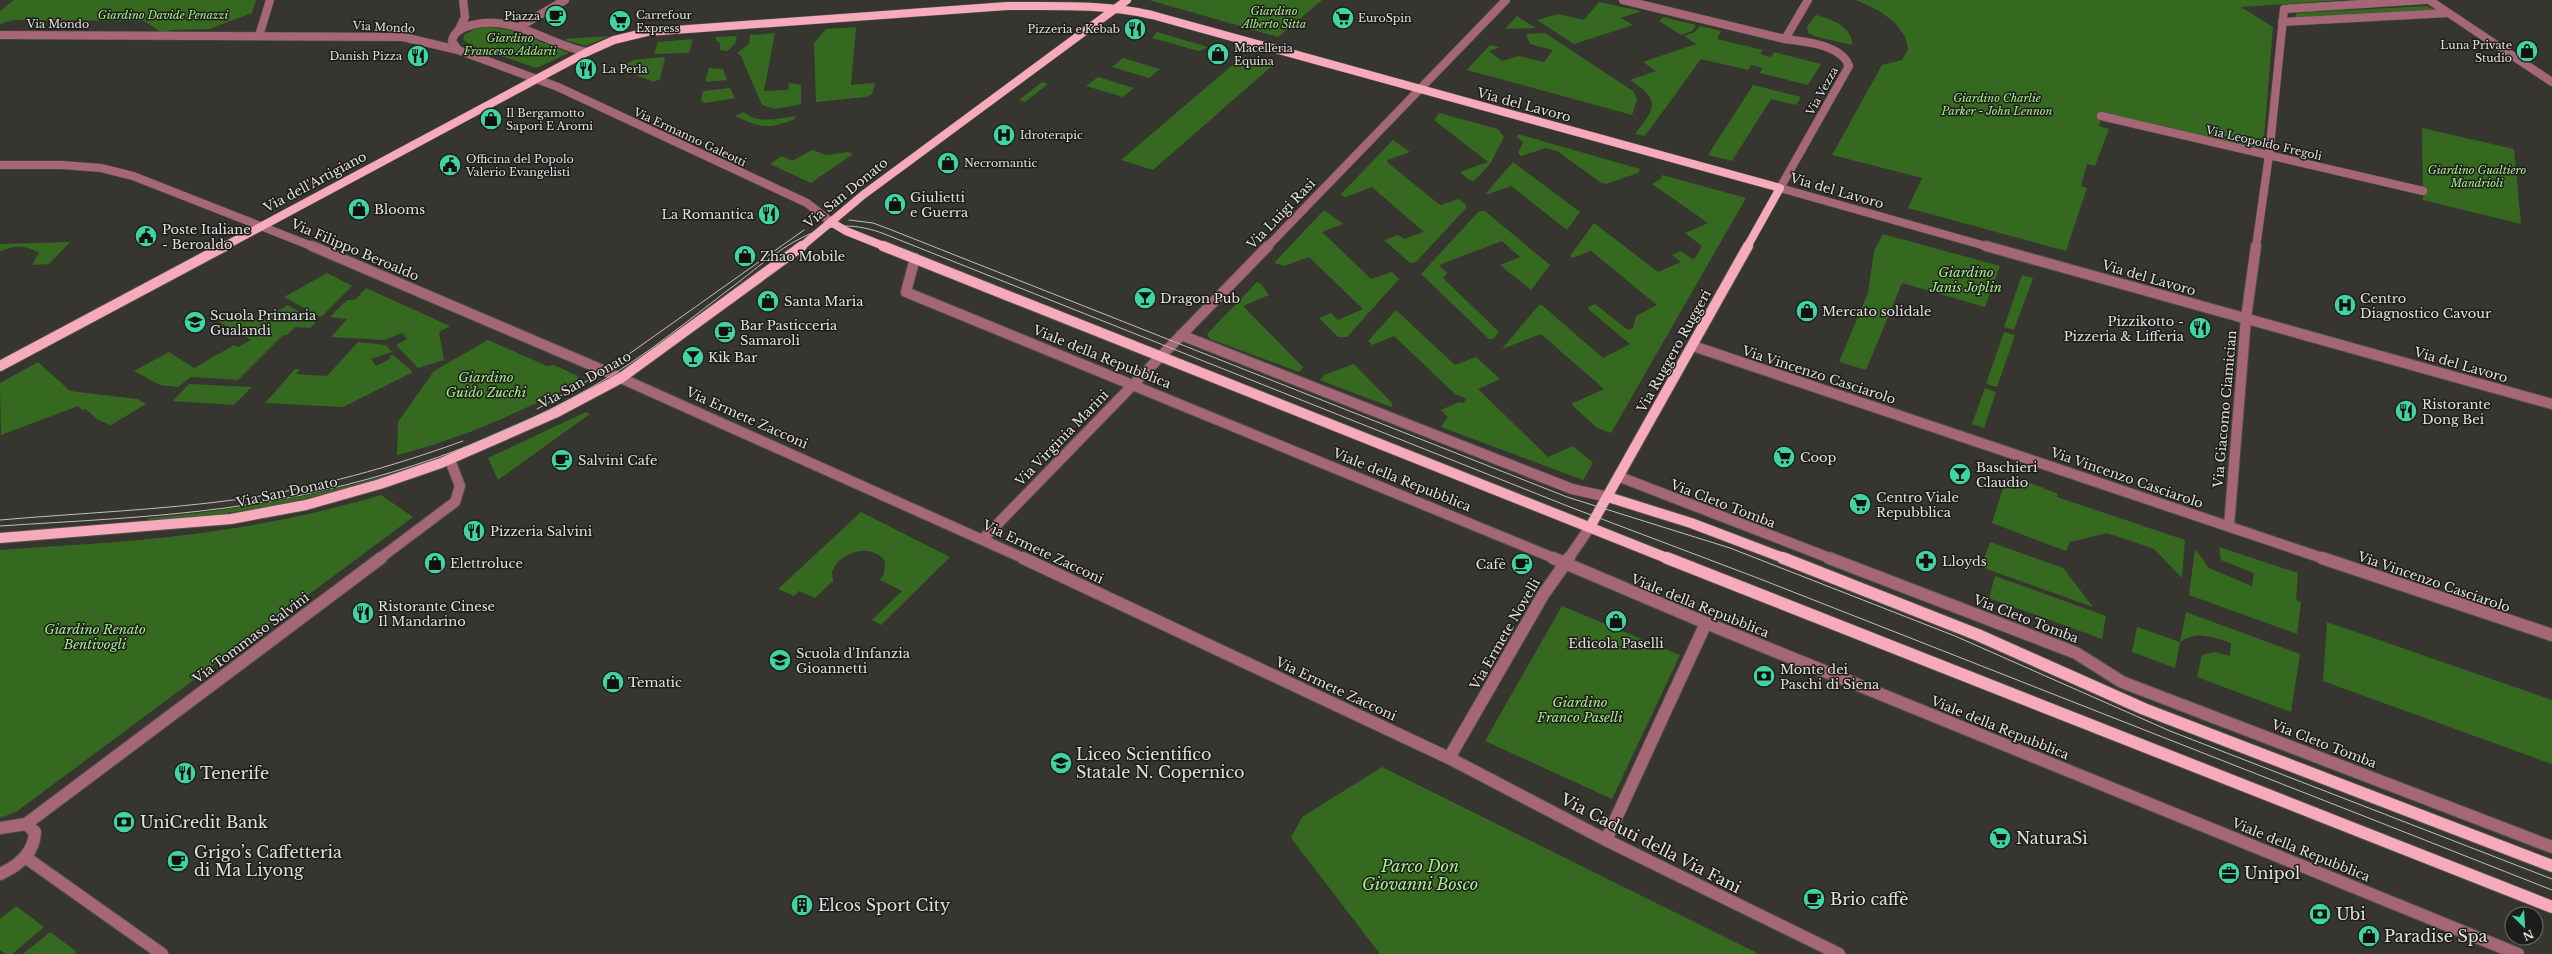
<svg xmlns="http://www.w3.org/2000/svg" width="2552" height="954" viewBox="0 0 2552 954" font-family="'Libre Baskerville',serif">
  <rect width="100%" height="100%" fill="#36352f"/>
  <g fill="#366920">
    <polygon points="14,0 256,0 252,13 209,29 167,30 186,36 161,36 158,30 144,21 13,20 0,24 0,11"/>
    <polygon points="1149,0 1322,0 1278,37"/>
    <path d="M1856,0H2343L2241,7L2273,27L2263,150L2101,116L2099,126L2109,129L2095,166L2087,164L2081,186L2087,188L2066,251L1908,208L1922,178L1832,155L1882,65L1902,60L1908,49C1906,23 1877,9 1856,0Z"/>
    <polygon points="1599,2 1641,11 1621,18 1633,25 1574,44 1537,20 1558,14 1584,20"/>
    <polygon points="2426,6 2436,10 2297,18 2295,16 2297,13"/>
    <path d="M1816,15C1831,19 1852,26 1852,45L1817,37L1808,33L1807,27Z"/>
    <polygon points="1517,16 1536,28 1505,29"/>
    <polygon points="1663,17 1696,25 1692,31 1681,35 1659,21"/>
    <path d="M1700,26L1721,31L1717,39L1763,50L1760,54L1771,57L1774,52L1821,64L1808,85L1760,73L1762,68L1751,65L1748,70L1701,59L1645,136L1635,134C1655,108 1662,101 1630,80L1656,71L1643,62L1696,44L1684,36L1695,32Z"/>
    <polygon points="490,27 514,31 569,53 536,68 475,47 463,40 464,35 475,29"/>
    <polygon points="856,27 851,85 875,83 872,94 866,97 816,102 814,43 826,29"/>
    <polygon points="1157,32 1208,47 1199,51 1152,38"/>
    <polygon points="775,33 764,91 788,90 789,83 801,85 801,104 798,105 774,109 762,105 741,56 737,53 749,44 750,35"/>
    <polygon points="1545,33 1633,91 1637,99 1632,115 1467,70 1490,45 1500,47 1489,51 1502,61 1519,56 1544,62 1553,50 1530,44 1526,34"/>
    <polygon points="610,36 586,46 565,40 565,39"/>
    <polygon points="737,36 735,44 727,51 720,50 720,43 716,41 716,37"/>
    <polygon points="693,39 689,53 654,54 658,42"/>
    <polygon points="663,57 665,58 660,79 654,82 618,68 634,60"/>
    <polygon points="1242,57 1273,65 1153,170 1121,160"/>
    <polygon points="1123,58 1160,69 1149,78 1112,67"/>
    <polygon points="709,68 723,69 727,80 705,82"/>
    <polygon points="1098,77 1134,88 1123,97 1086,86"/>
    <polygon points="1042,82 1048,84 1025,102 1019,100"/>
    <polygon points="1753,85 1801,97 1796,105 1771,99 1732,161 1708,155"/>
    <polygon points="730,88 735,98 705,103 701,101 703,91"/>
    <path d="M744,112C757,125 779,118 796,116L795,119C766,130 762,128 735,116Z"/>
    <polygon points="1439,113 1498,129 1504,137 1490,164 1474,181 1469,180 1460,172 1488,162 1434,120"/>
    <polygon points="2422,128 2514,149 2521,224 2423,200"/>
    <polygon points="1518,134 1640,169 1638,173 1606,184 1600,182 1557,151 1546,148 1521,156 1518,153 1523,142 1517,137"/>
    <polygon points="1393,140 1410,152 1387,160 1388,163 1440,205 1459,199 1466,205 1466,208 1416,262 1410,263 1384,240 1398,235 1404,239 1424,232 1372,187 1346,197 1340,195"/>
    <polygon points="812,150 826,155 848,152 853,154 811,183 770,164 782,156 792,161"/>
    <polygon points="1513,162 1580,212 1567,230 1511,186 1489,194 1486,193"/>
    <polygon points="1662,175 1746,198 1611,433 1597,428 1571,404 1604,389 1541,334 1502,349 1539,305 1542,305 1603,358 1630,344 1587,308 1595,304 1628,330 1633,328 1636,316 1657,305 1591,251 1572,258 1570,256 1594,223 1658,272 1681,262 1672,255 1681,251 1692,259 1695,258 1702,246 1685,233 1708,223 1652,184 1661,179"/>
    <polygon points="1324,210 1343,224 1322,232 1371,279 1392,272 1399,279 1347,337 1338,337 1319,318 1331,313 1338,320 1363,309 1309,257 1284,266 1274,263"/>
    <polygon points="1479,211 1485,211 1550,265 1531,290 1500,265 1520,257 1502,241 1439,265 1447,273 1443,278 1499,332 1493,339 1489,339 1421,274"/>
    <polygon points="1883,234 2000,266 1985,307 1902,283 1866,370 1839,362 1868,293 1874,251"/>
    <path d="M70,242L49,264L32,265L39,253C26,244 14,246 0,251V244Z"/>
    <polygon points="327,273 352,286 321,317 284,297"/>
    <polygon points="2022,275 2033,278 2014,330 2004,327"/>
    <polygon points="1257,282 1261,284 1269,295 1243,306 1303,367 1299,372 1210,339 1207,334"/>
    <polygon points="366,288 450,326 439,332 444,360 418,368 396,345 407,339 402,333 385,340 331,337 347,319 330,317 347,300 355,300"/>
    <polygon points="288,305 316,322 310,328 295,327 287,335 283,335 238,380 191,377 178,387 160,385 134,371 169,352 194,368 234,345 238,347 251,340 219,322 241,311 260,322"/>
    <polygon points="1396,310 1455,365 1476,357 1500,379 1478,389 1548,457 1573,446 1593,463 1583,480 1441,427 1448,417 1441,410 1459,402 1464,403 1466,398 1456,395 1394,336 1372,345 1368,341"/>
    <polygon points="2004,332 2015,335 1997,387 1986,384"/>
    <path d="M488,340L547,366L554,365L578,376L577,381C564,392 547,398 532,405C488,426 444,443 397,455L398,422L434,371Z"/>
    <polygon points="358,342 386,345 392,352 371,359 376,366 390,359 390,356 393,355 413,372 343,407 265,403 295,369 300,369 296,374 327,376"/>
    <polygon points="38,362 70,391 137,399 146,404 111,425 98,420 86,409 82,410 78,406 1,435 0,383"/>
    <polygon points="1354,364 1393,404 1391,407 1320,380 1324,375"/>
    <polygon points="189,384 252,387 234,405 173,401"/>
    <polygon points="1985,388 1996,392 1984,428 1972,424"/>
    <polygon points="586,412 590,414 498,480 488,458"/>
    <path d="M438,459C432,465 412,468 402,472C318,500 234,515 145,522L149,518C252,509 341,492 438,459Z"/>
    <polygon points="2006,478 2028,486 2028,482 2058,494 2057,497 2185,540 2182,578 2154,549 2107,533 2070,542 2066,551 1992,523"/>
    <path d="M381,495L413,517L16,812L0,818V550C62,545 124,543 185,535C252,527 317,514 381,495Z"/>
    <path d="M861,512L950,557L881,625L872,620L902,591L880,580L884,574L885,561C870,542 840,552 832,572L833,581L815,598L799,591L794,596L778,589Z"/>
    <polygon points="1990,542 2063,568 2093,607 1981,567"/>
    <polygon points="2219,547 2298,573 2296,600 2301,602 2297,634 2189,595 2195,549 2209,568 2252,586 2254,573 2221,560"/>
    <polygon points="1995,576 2106,616 2102,639 1989,598"/>
    <polygon points="1562,606 1680,655 1612,799 1485,741"/>
    <path d="M2186,612L2300,654L2291,712L2197,677L2202,655L2214,652L2230,656L2231,643C2213,637 2197,630 2180,642L2175,668L2132,652L2137,627L2180,642Z"/>
    <polygon points="2327,622 2552,700 2552,764 2323,681"/>
    <polygon points="1382,767 1759,954 1380,954 1291,838 1302,817"/>
    <polygon points="16,906 44,927 12,954 5,954 0,950 0,919"/>
    <polygon points="50,932 77,952 75,954 23,954"/>
  </g>
  <g fill="none" stroke-linecap="round" stroke-linejoin="round">
    <g stroke="#51514b" stroke-width="9">
      <g id="minor-far2">
        <polyline points="1623,0 1785,39"/>
        <path d="M1808,0L1785,39C1805,42 1841,44 1849,66L1780,188L1989,247"/>
        <polyline points="2429,0 2552,82"/>
        <polyline points="2282,22 2448,13"/>
        <polyline points="519,27 565,0"/>
        <polyline points="459,29 465,17 463,0"/>
        <polyline points="0,35 403,37 458,50"/>
        <polyline points="259,36 270,0"/>
        <path d="M587,52C548,45 514,14 472,25C463,27 454,31 452,41L458,50L558,87L807,203L831,222"/>
        <polyline points="2101,116 2423,191"/>
        <polyline points="0,165 62,165 101,168 133,176 314,247"/>
        <polyline points="1267,247 1506,0"/>
        <polyline points="2256,247 2269,155 2284,9 2424,0"/>
      </g>
    </g>
    <g stroke="#51514b" stroke-width="12">
      <g id="minor-far1">
        <polyline points="312,246 605,371 1025,559"/>
        <polyline points="1986,246 2552,404"/>
        <polyline points="915,258 906,292 1556,559"/>
        <polyline points="1181,335 1572,489 1608,497"/>
        <polyline points="1693,346 2325,559"/>
        <polyline points="1620,477 1832,559"/>
        <polyline points="2229,526 2246,318 2256,246"/>
        <polyline points="983,539 1268,246"/>
        <polyline points="379,559 455,502 460,486 450,460"/>
        <polyline points="1568,559 1590,527"/>
      </g>
    </g>
    <g stroke="#51514b" stroke-width="14">
      <g id="minor">
        <polyline points="1023,558 1449,758 1606,840 1839,954"/>
        <polyline points="1553,558 1706,623 2518,954"/>
        <polyline points="1829,558 2076,653 2122,682 2552,847"/>
        <polyline points="2322,558 2552,635"/>
        <polyline points="1449,758 1543,595 1569,558"/>
        <polyline points="26,824 381,558"/>
        <path d="M0,828L26,824L35,832C34,854 18,866 0,874"/>
        <polyline points="1606,840 1706,623"/>
        <polyline points="25,857 162,954"/>
      </g>
    </g>
    <g stroke="#51514b" stroke-width="9">
      <g id="major-far2">
        <polyline points="831,222 846,231 886,247"/>
        <path d="M223,247L587,52L614,40L647,32L1007,6C1055,6 1105,4 1152,15L1780,188L1747,247"/>
        <polyline points="801,247 863,195 1127,0"/>
      </g>
    </g>
    <g stroke="#51514b" stroke-width="12">
      <g id="major-far1">
        <polyline points="883,246 1669,559"/>
        <polyline points="0,366 225,246"/>
        <polyline points="1608,497 1691,523 1786,559"/>
        <polyline points="1590,527 1748,246"/>
        <polyline points="0,538 231,519 306,505 380,484 441,463 555,413 621,378 802,246"/>
      </g>
    </g>
    <g stroke="#51514b" stroke-width="14">
      <g id="major">
        <polyline points="1667,558 2552,907"/>
        <polyline points="1783,558 1978,635 2144,709 2552,866"/>
      </g>
    </g>
    <use href="#minor-far2" stroke="#a56776" stroke-width="8"/>
    <use href="#minor-far1" stroke="#a56776" stroke-width="10"/>
    <use href="#minor" stroke="#a56776" stroke-width="12"/>
    <use href="#major-far2" stroke="#f6aabb" stroke-width="8"/>
    <use href="#major-far1" stroke="#f6aabb" stroke-width="10"/>
    <use href="#major" stroke="#f6aabb" stroke-width="12"/>
    <g stroke="#bfbfbb" stroke-width="1">
      <polyline points="849,220 873,223 889,229 1567,497 1730,548 1955,636 2170,731 2552,879"/>
      <polyline points="537,409 605,371 804,230"/>
      <path d="M0,520C80,513 161,510 241,499C317,488 391,467 463,441"/>
      <path d="M0,526C75,521 150,518 225,508C353,491 480,451 592,387C645,357 692,317 740,281C764,262 791,239 821,230C842,223 862,226 882,233L1570,507L1755,577L2552,890"/>
    </g>
  </g>
  <defs>
    <g id="cafe-disc" transform="scale(1.15)"><circle r="9.5" fill="#3fd4a2" stroke="#1d1c1a"/><path d="M-5.5-4.5H6V0H3Q3 3.5 0 3.5H-2.5Q-5.5 3.5-5.5 0ZM3-3.2v2h1.7v-2ZM-6 4.5H4V6H-6Z" fill="#111"/></g>
    <g id="supermarket-disc" transform="scale(1.15)"><circle r="9.5" fill="#3fd4a2" stroke="#1d1c1a"/><path d="M-6-5.5h2.5l.6 2H6L4.5 2H-2.5L-4.4-4H-6ZM-1.5 3.2a1.3 1.3 0 1 0 .1 0ZM3 3.2a1.3 1.3 0 1 0 .1 0Z" fill="#111"/></g>
    <g id="restaurant-disc" transform="scale(1.15)"><circle r="9.5" fill="#3fd4a2" stroke="#1d1c1a"/><path d="M-5-6h1v4h1v-4h1v4h1v-4h1v5L-1.5 .5V6h-2V.5L-5-1ZM5-6V6H3V1.5H1.5Q1.5-4 5-6Z" fill="#111"/></g>
    <g id="shop-disc" transform="scale(1.15)"><circle r="9.5" fill="#3fd4a2" stroke="#1d1c1a"/><path d="M-5-2.5h2.3a2.7 3.5 0 0 1 5.4 0H5L5.5 6h-11ZM-1.5-2.5h3a1.5 2.3 0 0 0-3 0Z" fill="#111"/></g>
    <g id="hospital-disc" transform="scale(1.15)"><circle r="9.5" fill="#3fd4a2" stroke="#1d1c1a"/><path d="M-5-5h3v3.5h4V-5h3V5h-3V1.5h-4V5h-3Z" fill="#111"/></g>
    <g id="civic-disc" transform="scale(1.15)"><circle r="9.5" fill="#3fd4a2" stroke="#1d1c1a"/><path d="M-.6-6.5H3V-4.5H.6V-3L4-1V1h2V6H-6V1h2V-1L-.6-3ZM-1.2 2.5V6h2.4V2.5Z" fill="#111"/></g>
    <g id="bar-disc" transform="scale(1.15)"><circle r="9.5" fill="#3fd4a2" stroke="#1d1c1a"/><path d="M-6-5H6L.8 .8V4.5H3.5V6h-7V4.5H-.8V.8Z" fill="#111"/></g>
    <g id="school-disc" transform="scale(1.15)"><circle r="9.5" fill="#3fd4a2" stroke="#1d1c1a"/><path d="M0-5L7-2L0 1L-7-2ZM-4 1L0 2.5L4 1V4Q0 6-4 4Z" fill="#111"/></g>
    <g id="pharmacy-disc" transform="scale(1.15)"><circle r="9.5" fill="#3fd4a2" stroke="#1d1c1a"/><path d="M-2-6h4v4h4v4h-4v4h-4v-4h-4v-4h4Z" fill="#111"/></g>
    <g id="bank-disc" transform="scale(1.15)"><circle r="9.5" fill="#3fd4a2" stroke="#1d1c1a"/><path d="M-6-4H6V4H-6ZM0-2.3a2.3 2.3 0 1 0 0 4.6a2.3 2.3 0 1 0 0-4.6Z" fill="#111"/></g>
    <g id="office-disc" transform="scale(1.15)"><circle r="9.5" fill="#3fd4a2" stroke="#1d1c1a"/><path d="M-6-3h4V-5.5h4V-3h4V5H-6ZM-1-4.5V-3h2v-1.5ZM-6 0V1H6V0Z" fill="#111"/></g>
    <g id="building-disc" transform="scale(1.15)"><circle r="9.5" fill="#3fd4a2" stroke="#1d1c1a"/><path d="M-4-6H4V6H1V3H-1V6H-4ZM-2.5-4.3h1.7v1.8h-1.7ZM.8-4.3h1.7v1.8H.8ZM-2.5-1h1.7V.8h-1.7ZM.8-1h1.7V.8H.8Z" fill="#111"/></g>
  </defs>
  <g fill-rule="evenodd">
    <use href="#cafe-disc" x="556" y="16"/>
    <use href="#supermarket-disc" x="1343" y="18"/>
    <use href="#supermarket-disc" x="620" y="21"/>
    <use href="#restaurant-disc" x="1135" y="29"/>
    <use href="#shop-disc" x="2527" y="51"/>
    <use href="#shop-disc" x="1218" y="54"/>
    <use href="#restaurant-disc" x="418" y="56"/>
    <use href="#restaurant-disc" x="586" y="69"/>
    <use href="#shop-disc" x="491" y="119"/>
    <use href="#hospital-disc" x="1004" y="135"/>
    <use href="#shop-disc" x="948" y="163"/>
    <use href="#civic-disc" x="450" y="165"/>
    <use href="#shop-disc" x="895" y="204"/>
    <use href="#shop-disc" x="359" y="209"/>
    <use href="#restaurant-disc" x="769" y="214"/>
    <use href="#civic-disc" x="146" y="236"/>
    <use href="#shop-disc" x="745" y="256"/>
    <use href="#bar-disc" x="1145" y="298"/>
    <use href="#shop-disc" x="768" y="301"/>
    <use href="#hospital-disc" x="2345" y="305"/>
    <use href="#shop-disc" x="1807" y="311"/>
    <use href="#school-disc" x="195" y="322"/>
    <use href="#restaurant-disc" x="2200" y="328"/>
    <use href="#cafe-disc" x="725" y="332"/>
    <use href="#bar-disc" x="693" y="357"/>
    <use href="#restaurant-disc" x="2406" y="411"/>
    <use href="#supermarket-disc" x="1784" y="457"/>
    <use href="#cafe-disc" x="562" y="460"/>
    <use href="#bar-disc" x="1960" y="474"/>
    <use href="#supermarket-disc" x="1860" y="504"/>
    <use href="#restaurant-disc" x="474" y="531"/>
    <use href="#pharmacy-disc" x="1926" y="561"/>
    <use href="#shop-disc" x="435" y="563"/>
    <use href="#cafe-disc" x="1522" y="564"/>
    <use href="#restaurant-disc" x="363" y="613"/>
    <use href="#shop-disc" x="1616" y="621"/>
    <use href="#school-disc" x="780" y="660"/>
    <use href="#bank-disc" x="1764" y="676"/>
    <use href="#shop-disc" x="613" y="682"/>
    <use href="#school-disc" x="1061" y="763"/>
    <use href="#restaurant-disc" x="185" y="773"/>
    <use href="#bank-disc" x="124" y="822"/>
    <use href="#supermarket-disc" x="2000" y="838"/>
    <use href="#cafe-disc" x="178" y="861"/>
    <use href="#office-disc" x="2229" y="873"/>
    <use href="#cafe-disc" x="1814" y="899"/>
    <use href="#building-disc" x="802" y="905"/>
    <use href="#bank-disc" x="2320" y="914"/>
    <use href="#shop-disc" x="2369" y="936"/>
  </g>
  <g text-anchor="middle" dominant-baseline="central" stroke-width="3" stroke-linejoin="round" paint-order="stroke">
    <g font-size="11" font-style="italic" fill="#a5ee89" stroke="#1d1c1a">
      <text x="1274" y="11">Giardino<tspan x="1274" dy="13">Alberto Sitta</tspan></text>
      <text x="163" y="15">Giardino Davide Penazzi</text>
      <text x="510" y="38">Giardino<tspan x="510" dy="13">Francesco Addarii</tspan></text>
      <text x="1997" y="98">Giardino Charlie<tspan x="1997" dy="13">Parker - John Lennon</tspan></text>
      <text x="2477" y="170">Giardino Gualtiero<tspan x="2477" dy="13">Mandrioli</tspan></text>
    </g>
    <g font-size="11" fill="#e1e1dd" stroke="#1d1c1a" text-anchor="start">
      <text x="636" y="15">Carrefour<tspan x="636" dy="13">Express</tspan></text>
      <text x="540" y="16" text-anchor="end">Piazza</text>
      <text x="1358" y="18">EuroSpin</text>
      <text x="1120" y="29" text-anchor="end">Pizzeria e Kebab</text>
      <text x="2512" y="45" text-anchor="end">Luna Private<tspan x="2512" dy="13">Studio</tspan></text>
      <text x="1234" y="48">Macelleria<tspan x="1234" dy="13">Equina</tspan></text>
      <text x="402" y="56" text-anchor="end">Danish Pizza</text>
      <text x="602" y="69">La Perla</text>
      <text x="506" y="113">Il Bergamotto<tspan x="506" dy="13">Sapori E Aromi</tspan></text>
      <text x="1020" y="135">Idroterapic</text>
      <text x="466" y="159">Officina del Popolo<tspan x="466" dy="13">Valerio Evangelisti</tspan></text>
      <text x="964" y="163">Necromantic</text>
    </g>
    <g font-size="11" fill="#e1e1dd" stroke="#1d1c1a">
      <text x="58" y="24">Via Mondo</text>
      <text transform="translate(384 27) rotate(3)">Via Mondo</text>
      <text transform="translate(1822 91) rotate(-61)">Via Vezza</text>
      <text transform="translate(690 137) rotate(25)">Via Ermanno Galeotti</text>
      <text transform="translate(2264 143) rotate(13)">Via Leopoldo Fregoli</text>
    </g>
    <g font-size="13" fill="#e1e1dd" stroke="#1d1c1a">
      <text transform="translate(1524 105) rotate(15)">Via del Lavoro</text>
      <text transform="translate(315 182) rotate(-28)">Via dell'Artigiano</text>
      <text transform="translate(1837 191) rotate(16)">Via del Lavoro</text>
      <text transform="translate(846 193) rotate(-39)">Via San Donato</text>
      <text transform="translate(1281 214) rotate(-46)">Via Luigi Rasi</text>
      <text transform="translate(355 250) rotate(23)">Via Filippo Beroaldo</text>
      <text transform="translate(2149 278) rotate(16)">Via del Lavoro</text>
      <text transform="translate(1674 351) rotate(-61)">Via Ruggero Ruggeri</text>
      <text transform="translate(1102 357) rotate(22)">Viale della Repubblica</text>
      <text transform="translate(2461 365) rotate(16)">Via del Lavoro</text>
      <text transform="translate(1819 375) rotate(18)">Via Vincenzo Casciarolo</text>
      <text transform="translate(585 380) rotate(-29)">Via San Donato</text>
      <text transform="translate(2225 409) rotate(-85)">Via Giacomo Ciamician</text>
      <text transform="translate(747 418) rotate(24)">Via Ermete Zacconi</text>
      <text transform="translate(1062 438) rotate(-46)">Via Virginia Marini</text>
      <text transform="translate(2127 478) rotate(19)">Via Vincenzo Casciarolo</text>
      <text transform="translate(1402 480) rotate(22)">Viale della Repubblica</text>
      <text transform="translate(287 492) rotate(-12)">Via San Donato</text>
      <text transform="translate(1723 504) rotate(21)">Via Cleto Tomba</text>
      <text transform="translate(1043 552) rotate(25)">Via Ermete Zacconi</text>
      <text transform="translate(2434 582) rotate(19)">Via Vincenzo Casciarolo</text>
      <text transform="translate(1700 606) rotate(22)">Viale della Repubblica</text>
      <text transform="translate(2026 619) rotate(21)">Via Cleto Tomba</text>
      <text transform="translate(1505 634) rotate(-60)">Via Ermete Novelli</text>
      <text transform="translate(251 638) rotate(-37)">Via Tommaso Salvini</text>
      <text transform="translate(1336 689) rotate(25)">Via Ermete Zacconi</text>
      <text transform="translate(2000 728) rotate(22)">Viale della Repubblica</text>
      <text transform="translate(2324 744) rotate(21)">Via Cleto Tomba</text>
      <text transform="translate(2301 850) rotate(22)">Viale della Repubblica</text>
    </g>
    <g font-size="13" fill="#e1e1dd" stroke="#1d1c1a" text-anchor="start">
      <text x="910" y="197">Giulietti<tspan x="910" dy="15">e Guerra</tspan></text>
      <text x="374" y="209">Blooms</text>
      <text x="754" y="214" text-anchor="end">La Romantica</text>
      <text x="162" y="229">Poste Italiane<tspan x="162" dy="15">- Beroaldo</tspan></text>
      <text x="760" y="256">Zhao Mobile</text>
      <text x="1160" y="298">Dragon Pub</text>
      <text x="2360" y="298">Centro<tspan x="2360" dy="15">Diagnostico Cavour</tspan></text>
      <text x="784" y="301">Santa Maria</text>
      <text x="1822" y="311">Mercato solidale</text>
      <text x="210" y="315">Scuola Primaria<tspan x="210" dy="15">Gualandi</tspan></text>
      <text x="2184" y="321" text-anchor="end">Pizzikotto -<tspan x="2184" dy="15">Pizzeria &amp; Lifferia</tspan></text>
      <text x="740" y="325">Bar Pasticceria<tspan x="740" dy="15">Samaroli</tspan></text>
      <text x="708" y="357">Kik Bar</text>
      <text x="2422" y="404">Ristorante<tspan x="2422" dy="15">Dong Bei</tspan></text>
      <text x="1800" y="457">Coop</text>
      <text x="578" y="460">Salvini Cafe</text>
      <text x="1976" y="467">Baschieri<tspan x="1976" dy="15">Claudio</tspan></text>
      <text x="1876" y="497">Centro Viale<tspan x="1876" dy="15">Repubblica</tspan></text>
      <text x="490" y="531">Pizzeria Salvini</text>
      <text x="1942" y="561">Lloyds</text>
      <text x="450" y="563">Elettroluce</text>
      <text x="1506" y="564" text-anchor="end">Cafè</text>
      <text x="378" y="606">Ristorante Cinese<tspan x="378" dy="15">Il Mandarino</tspan></text>
      <text x="1616" y="643" text-anchor="middle">Edicola Paselli</text>
      <text x="796" y="653">Scuola d'Infanzia<tspan x="796" dy="15">Gioannetti</tspan></text>
      <text x="1780" y="669">Monte dei<tspan x="1780" dy="15">Paschi di Siena</tspan></text>
      <text x="628" y="682">Tematic</text>
    </g>
    <g font-size="13" font-style="italic" fill="#a5ee89" stroke="#1d1c1a">
      <text x="1966" y="272">Giardino<tspan x="1966" dy="15">Janis Joplin</tspan></text>
      <text x="486" y="377">Giardino<tspan x="486" dy="15">Guido Zucchi</tspan></text>
      <text x="95" y="629">Giardino Renato<tspan x="95" dy="15">Bentivogli</tspan></text>
      <text x="1580" y="702">Giardino<tspan x="1580" dy="15">Franco Paselli</tspan></text>
    </g>
    <g font-size="16" fill="#e1e1dd" stroke="#1d1c1a" text-anchor="start">
      <text x="1076" y="754">Liceo Scientifico<tspan x="1076" dy="18">Statale N. Copernico</tspan></text>
      <text x="200" y="773">Tenerife</text>
      <text x="140" y="822">UniCredit Bank</text>
      <text x="2016" y="838">NaturaSì</text>
      <text x="194" y="852">Grigo’s Caffetteria<tspan x="194" dy="18">di Ma Liyong</tspan></text>
      <text x="2244" y="873">Unipol</text>
      <text x="1830" y="899">Brio caffè</text>
      <text x="818" y="905">Elcos Sport City</text>
      <text x="2336" y="914">Ubi</text>
      <text x="2384" y="936">Paradise Spa</text>
    </g>
    <g font-size="16" fill="#e1e1dd" stroke="#1d1c1a">
      <text transform="translate(1651 843) rotate(27)">Via Caduti della Via Fani</text>
    </g>
    <g font-size="16" font-style="italic" fill="#a5ee89" stroke="#1d1c1a">
      <text x="1420" y="866">Parco Don<tspan x="1420" dy="18">Giovanni Bosco</tspan></text>
    </g>
  </g>
  <g transform="translate(2524 926) rotate(155)"><circle r="19" fill="#1d1c1a" stroke="#6b6b68"/>
  <path d="M0-3L7 15L0 10L-7 15Z" fill="#3fd4a2"/>
  <text y="-6" font-size="11" font-weight="bold" text-anchor="middle" fill="#e1e1dd">N</text>
  </g>
</svg>
